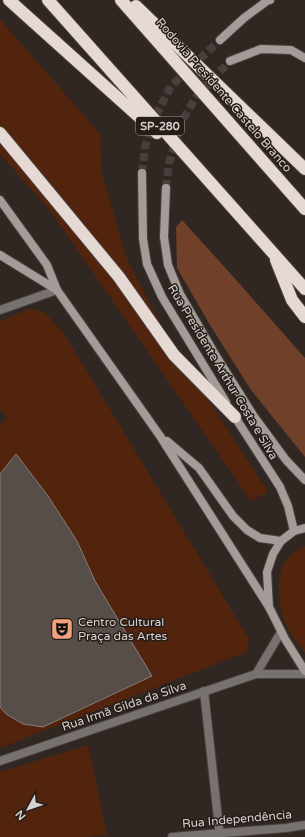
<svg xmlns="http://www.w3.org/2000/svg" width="305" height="837" viewBox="0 0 305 837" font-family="'Varela Round',sans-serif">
  <rect width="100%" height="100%" fill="#302723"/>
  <g fill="#52240e">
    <polygon points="0,19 100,134 102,174 127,259 170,341 268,492 251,501 49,209 0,154"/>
    <polygon points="31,308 45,313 63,332 249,639 247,652 0,748 0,425 7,417 0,410 0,321"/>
    <path d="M305,546V653C295,639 283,624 280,607C279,601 279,594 279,588C280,565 284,557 305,546Z"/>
    <polygon points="88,745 107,835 85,837 0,837 0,772"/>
  </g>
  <polygon fill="#71402a" points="182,220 229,272 305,358 305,457 251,390 210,325 177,268 176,227"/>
  <polygon fill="#584e49" stroke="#877c77" points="16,454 48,496 77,541 95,581 152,676 43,727 23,724 6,714 0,707 0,474"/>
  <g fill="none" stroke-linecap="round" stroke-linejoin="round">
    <g stroke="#49403d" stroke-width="8" stroke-dasharray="8 4" stroke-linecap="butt">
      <polyline points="142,173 145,147 154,119 171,86 220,40"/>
      <polyline points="166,188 169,163 181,123 196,97 230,61"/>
    </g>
    <g stroke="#4b423e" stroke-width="10">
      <g id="minor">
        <polyline points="0,310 57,290"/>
        <polyline points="256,674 281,632"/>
        <polyline points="204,691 220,837"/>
        <polyline points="0,761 256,674 305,674"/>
        <polyline points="172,837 286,828 305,825"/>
      </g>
    </g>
    <g stroke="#4b423e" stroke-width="10">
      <g id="secondary">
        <polyline points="220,40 244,18 267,1 270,0"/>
        <polyline points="230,61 261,49 291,50 305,58"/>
        <polyline points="142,173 143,239 147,264 162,297 226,402"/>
        <polyline points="166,188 164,237 168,265 180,294 216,356 253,415 286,460 305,480"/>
        <polyline points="0,200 47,265 57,290 160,436 269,607"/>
        <polyline points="0,255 57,290"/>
        <polyline points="233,414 280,487 288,506 294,531"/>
        <polyline points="167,441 199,468 233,516 247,530 260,538 281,541"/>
        <polyline points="305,528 294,531 281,541 273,554 267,572 269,607 285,639 305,671"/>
      </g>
    </g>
    <g stroke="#4b423e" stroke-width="14">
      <g id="motorway">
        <polyline points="9,0 157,133"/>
        <polyline points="48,0 305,289"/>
        <polyline points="121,0 305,209"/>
        <polyline points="136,6 305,169"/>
        <polyline points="0,133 119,277 174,355 235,417"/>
        <polyline points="276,260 292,300 305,317"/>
      </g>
    </g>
    <use href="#minor" stroke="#777270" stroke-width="8"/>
    <use href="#secondary" stroke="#a49c98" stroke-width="8"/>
    <use href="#motorway" stroke="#e6d9d4" stroke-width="12"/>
  </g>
  <defs>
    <g id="theatre-square" transform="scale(1.15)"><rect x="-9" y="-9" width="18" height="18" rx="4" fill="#f2a17e" stroke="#261d19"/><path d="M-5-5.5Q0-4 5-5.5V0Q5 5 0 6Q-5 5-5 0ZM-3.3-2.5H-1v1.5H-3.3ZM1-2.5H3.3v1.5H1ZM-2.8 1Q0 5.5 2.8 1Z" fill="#111"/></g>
  </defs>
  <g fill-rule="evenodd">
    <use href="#theatre-square" x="62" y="629"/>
  </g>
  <g text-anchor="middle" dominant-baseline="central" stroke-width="3" stroke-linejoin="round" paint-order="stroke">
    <rect fill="#261d19" stroke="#a29b98" stroke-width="1" x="136" y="117" width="48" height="18" rx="3"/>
    <g font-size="11" font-weight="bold" fill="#d7d1ce">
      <text x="160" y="126">SP-280</text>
    </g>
    <g font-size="12" fill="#d7d1ce" stroke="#261d19">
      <text transform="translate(224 95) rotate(49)">Rodovia Presidente Castelo Branco</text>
      <text transform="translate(223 372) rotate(59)">Rua Presidente Arthur Costa e Silva</text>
      <text transform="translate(124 706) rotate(-19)">Rua Irmã Gilda da Silva</text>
      <text transform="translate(237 819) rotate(-5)">Rua Independência</text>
    </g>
    <g font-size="12" fill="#d7d1ce" stroke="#261d19" text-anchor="start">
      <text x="78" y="622">Centro Cultural<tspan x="78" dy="14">Praça das Artes</tspan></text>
    </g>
  </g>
  <g transform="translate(28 809) rotate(230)" stroke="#261d19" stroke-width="3" paint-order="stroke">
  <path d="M0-3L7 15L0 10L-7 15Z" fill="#d7d1ce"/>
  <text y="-6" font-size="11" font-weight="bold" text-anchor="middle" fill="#d7d1ce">N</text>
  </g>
</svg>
